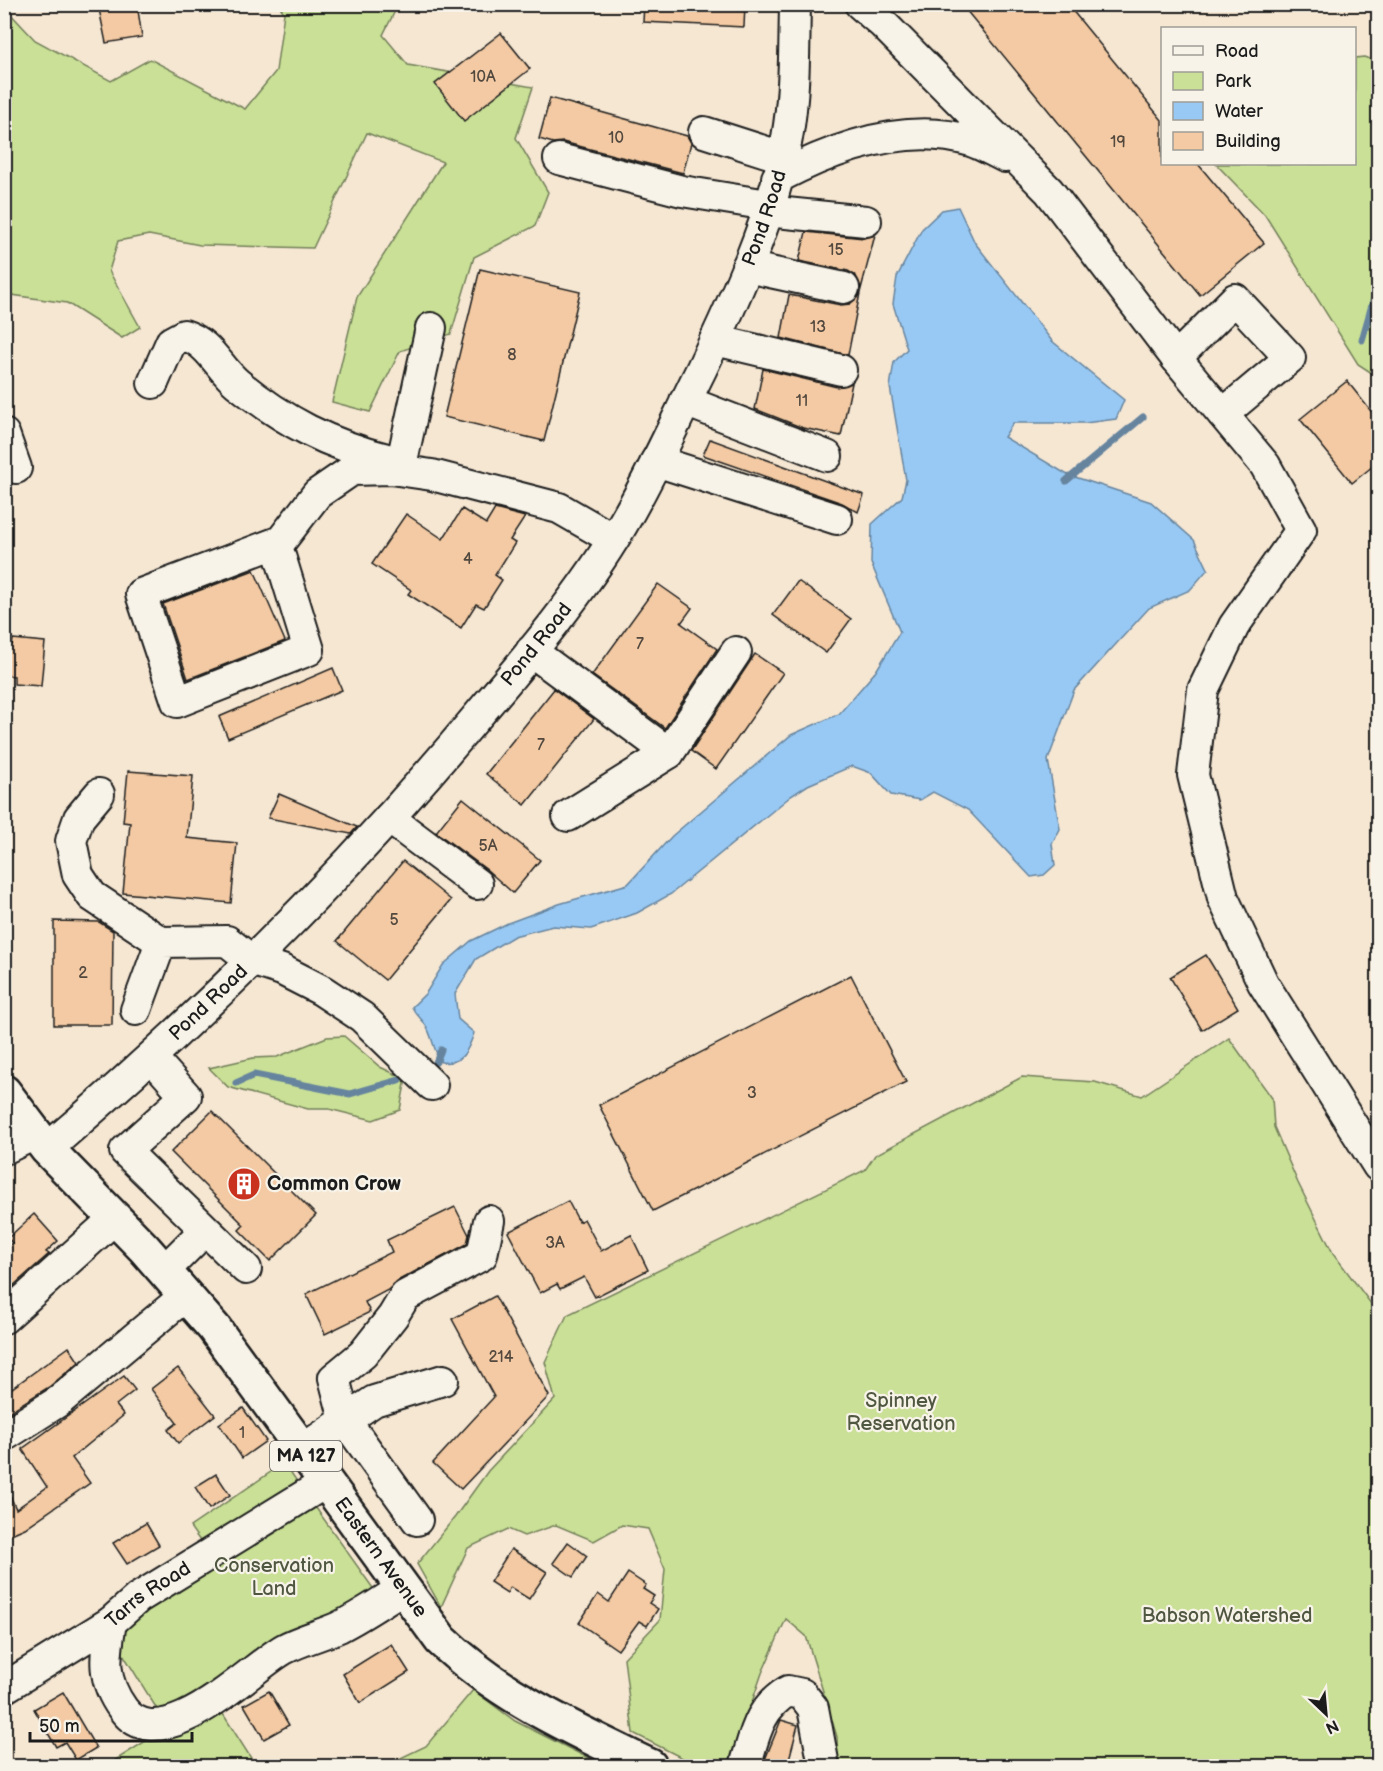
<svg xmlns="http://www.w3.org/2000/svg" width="1383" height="1771" viewBox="0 0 1383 1771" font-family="'Balsamiq Sans',sans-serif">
  <rect width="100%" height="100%" fill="#f6e7d3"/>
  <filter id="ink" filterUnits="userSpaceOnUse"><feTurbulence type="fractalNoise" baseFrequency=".0167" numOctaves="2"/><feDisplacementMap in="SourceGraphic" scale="12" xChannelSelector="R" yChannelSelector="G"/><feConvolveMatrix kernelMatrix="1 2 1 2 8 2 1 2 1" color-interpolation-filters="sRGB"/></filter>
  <g filter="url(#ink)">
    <g fill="#c9e096" stroke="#727e59" stroke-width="1.5">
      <polygon points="279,5 398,5 383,35 408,65 533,87 516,138 548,192 535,226 474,257 451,334 400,351 370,412 332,402 357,297 443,162 367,133 313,248 200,245 149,235 118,241 109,271 140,327 122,338 67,303 5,294 5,8 35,40 111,81 150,59 245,109 276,71 284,13"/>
      <polygon points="1364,57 1378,62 1378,377 1358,364 1265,215 1216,164 1354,164 1355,58"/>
      <polygon points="344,1036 380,1067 406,1079 400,1110 373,1120 329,1109 308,1109 228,1087 209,1068 253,1058 277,1057 327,1037"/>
      <polygon points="1229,1038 1272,1098 1274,1127 1298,1183 1333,1253 1378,1313 1378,1766 838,1766 837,1737 806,1636 786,1619 762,1673 730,1766 698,1766 633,1733 624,1658 660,1620 665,1569 648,1529 622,1525 594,1541 556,1525 524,1536 508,1529 468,1548 441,1607 417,1564 455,1517 488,1471 555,1399 545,1362 567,1315 865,1170 875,1155 1022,1077 1095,1082 1142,1096"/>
      <polygon points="284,1463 380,1598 216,1703 256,1766 106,1766 168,1727 99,1615 205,1548 190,1527"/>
      <polygon points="473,1690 515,1721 604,1766 384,1766 426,1746"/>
    </g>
    <path fill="#98c9f4" stroke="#66849e" stroke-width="1.5" d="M958,207L975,243L1052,341L1124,400L1116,419L1085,423H1013L1004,437L1066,474L1151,502L1194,540L1208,569L1190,590L1149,608L1074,690L1048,760L1060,829L1052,844L1055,865L1044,875L1031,877L968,810L933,792L920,800L891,795L871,773L852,766L808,785L791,796L671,894L637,913L591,929L553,926L514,936L476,959L455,994L458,1019L474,1033C468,1051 462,1065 441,1062C433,1049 432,1035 426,1026C422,1018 416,1016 412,1007L426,993L443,965L471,941L508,923L559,904L628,884L672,836L791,735L839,714L876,671L900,632L871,563L872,524L902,497L906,480L890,387L894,362L907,349L893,304L897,277L922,229L942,210Z"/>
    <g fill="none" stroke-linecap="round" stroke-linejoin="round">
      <g stroke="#66849e" stroke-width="7">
        <polyline points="1362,340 1378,284"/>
        <polyline points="1066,481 1143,417"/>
        <polyline points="436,1062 441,1050"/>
        <polyline points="236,1083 254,1075 350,1094 399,1080"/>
      </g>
    </g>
    <g fill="#f3caa3" stroke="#1c1c1c" stroke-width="1.5">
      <polygon points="98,4 137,4 142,37 106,43"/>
      <polygon points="644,4 745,4 744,27 643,22"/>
      <polygon points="961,4 1067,4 1162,120 1162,164 1198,164 1264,243 1200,295"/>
      <polygon points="501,33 530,69 464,121 435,84"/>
      <polygon points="550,98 687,136 691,143 683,173 563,142 553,143 539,139"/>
      <polygon points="806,232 864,238 875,235 861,289 856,276 848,271 799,261"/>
      <polygon points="480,269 580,292 544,441 444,417"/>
      <polygon points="860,293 848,355 781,338 789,295 841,305 850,304"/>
      <polygon points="763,369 837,387 852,383 841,436 803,428 755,409"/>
      <polygon points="1347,381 1378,420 1378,462 1352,483 1300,419"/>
      <polygon points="710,439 864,495 858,512 842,503 703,455"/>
      <polygon points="462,509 486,524 495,509 525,517 510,540 515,543 495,575 502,580 484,608 476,604 461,628 408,594 411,590 372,564 406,514 443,539"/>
      <polygon points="254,570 285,641 188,679 163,604"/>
      <polygon points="798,581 851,619 826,653 773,615"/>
      <polygon points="658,584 692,608 681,623 717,649 665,728 592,675"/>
      <polygon points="13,639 45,642 41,686 14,684 14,676 4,675 4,644 12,645"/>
      <polygon points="755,654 783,673 716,769 691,751"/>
      <polygon points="333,668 342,690 228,738 219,717"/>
      <polygon points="554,689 594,719 525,805 486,774"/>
      <polygon points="128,771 193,776 187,838 237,843 231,903 123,893 130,823 123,822"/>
      <polygon points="279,794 357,827 351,834 268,818"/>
      <polygon points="463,798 540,860 513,893 487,870 436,832"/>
      <polygon points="403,861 451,900 385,980 337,941"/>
      <polygon points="54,921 99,922 113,931 112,1025 54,1025"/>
      <polygon points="1206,955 1238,1008 1202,1030 1170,977"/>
      <polygon points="851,975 906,1082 653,1211 599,1105"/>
      <polygon points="212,1111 316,1215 270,1261 239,1230 244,1225 171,1152"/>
      <polygon points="568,1201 579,1222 584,1219 601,1251 631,1235 648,1270 595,1297 584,1277 560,1289 557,1284 540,1293 508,1232"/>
      <polygon points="455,1207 469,1235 467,1244 397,1281 388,1290 365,1302 370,1312 325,1334 306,1294 392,1252 387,1240"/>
      <polygon points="34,1214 58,1241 46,1252 49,1254 4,1294 4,1250 12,1243 8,1238"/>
      <polygon points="495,1296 549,1396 461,1489 433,1463 494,1397 452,1319"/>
      <polygon points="69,1347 79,1362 49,1387 4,1415 4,1394"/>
      <polygon points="178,1368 215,1415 178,1443 168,1430 177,1423 151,1389"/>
      <polygon points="124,1376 135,1390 116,1405 124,1415 72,1458 90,1483 25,1528 4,1537 4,1482 16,1509 47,1487 22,1449"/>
      <polygon points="243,1408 266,1441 242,1458 219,1424"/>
      <polygon points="216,1474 230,1495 209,1509 195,1487"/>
      <polygon points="146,1523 159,1545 127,1564 113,1543"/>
      <polygon points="568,1542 587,1556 573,1577 553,1563"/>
      <polygon points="511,1549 547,1572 529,1599 510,1587 507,1593 490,1582"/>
      <polygon points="628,1573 646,1585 643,1589 654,1596 649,1603 658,1609 647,1626 639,1621 618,1650 579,1623 598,1594 609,1602"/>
      <polygon points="391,1644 409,1672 360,1703 343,1674"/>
      <polygon points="269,1691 289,1725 264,1739 244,1705"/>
      <polygon points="63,1692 96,1748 76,1760 65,1742 56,1747 34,1709"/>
      <polygon points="781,1720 798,1725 787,1767 764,1762"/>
    </g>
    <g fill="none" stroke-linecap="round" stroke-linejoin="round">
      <g stroke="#1c1c1c" stroke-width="34">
        <g id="minor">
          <polyline points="860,4 883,24 1049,191 1176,358 1265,465 1301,530 1234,626 1203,690 1193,775 1223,898 1263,983 1378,1166"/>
          <polyline points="704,132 782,157"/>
          <polyline points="559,159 682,191 768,205"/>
          <path d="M777,178C834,148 906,121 971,141C983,145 994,152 1005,157"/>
          <polyline points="766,211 866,221"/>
          <polyline points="747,267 844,288"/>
          <polyline points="715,340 841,370"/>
          <polyline points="1176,358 1235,299 1290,358 1223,414"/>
          <path d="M153,383L171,342L184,335C210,343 218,367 237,383C285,422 328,444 387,459"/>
          <polyline points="685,401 827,456"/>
          <polyline points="4,434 16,468"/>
          <polyline points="656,461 837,519"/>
          <polyline points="400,470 431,328"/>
          <polyline points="276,543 309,650 177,702 141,594 281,541 317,494 352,470 391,469 432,475 559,508 613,539"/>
          <polyline points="531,651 669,753 736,652"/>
          <polyline points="99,794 79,818 71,841 78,875 92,896 161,942"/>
          <polyline points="568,816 669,753"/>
          <polyline points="389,818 477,884"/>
          <polyline points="136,1010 161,942 227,941 251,960 282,970 321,990 362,1017 432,1085"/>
          <polyline points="152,1058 186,1096 125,1151 246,1269"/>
          <polyline points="4,1149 35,1134"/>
          <path id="s1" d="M47,1149C202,1016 349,871 480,713C530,654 581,594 621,527C651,477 675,422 701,370C734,301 774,214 787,138C795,94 794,49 795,4"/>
          <polyline points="164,1271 204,1231"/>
          <polyline points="4,1318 115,1218"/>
          <polyline points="4,1436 59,1401 185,1296"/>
          <polyline points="302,1450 374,1401 443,1380"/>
          <polyline points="417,1520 345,1420 334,1378 363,1354 393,1316 405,1296 482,1255 489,1221"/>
          <path d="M111,1622C105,1657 101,1679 123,1709C161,1762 250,1668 284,1649C301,1640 321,1635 339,1627C361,1616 381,1602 402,1589"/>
          <path id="s2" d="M4,1688L111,1622L138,1598L325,1483"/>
          <path d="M745,1766C755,1735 758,1709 788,1691L802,1694L813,1708L824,1766"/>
        </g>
      </g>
      <g stroke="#1c1c1c" stroke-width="38">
        <g id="major">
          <path id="s3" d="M4,1092L47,1149L144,1248L214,1328L441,1640C501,1697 577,1731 650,1766"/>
        </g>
      </g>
      <use href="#minor" stroke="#f7f3e8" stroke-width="30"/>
      <use href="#major" stroke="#f7f3e8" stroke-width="33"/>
    </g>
  </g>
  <defs>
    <g id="building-disc" transform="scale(1.725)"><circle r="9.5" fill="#c8321e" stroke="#f7f3e8"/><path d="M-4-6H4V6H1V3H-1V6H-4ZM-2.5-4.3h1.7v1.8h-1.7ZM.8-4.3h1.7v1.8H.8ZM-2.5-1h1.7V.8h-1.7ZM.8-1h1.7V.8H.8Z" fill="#fff"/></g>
  </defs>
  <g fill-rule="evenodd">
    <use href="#building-disc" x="244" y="1184"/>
  </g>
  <g text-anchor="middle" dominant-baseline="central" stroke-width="4.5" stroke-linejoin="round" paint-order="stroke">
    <g font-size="16" fill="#52483e">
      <text x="483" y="77">10A</text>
      <text x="616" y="138">10</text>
      <text x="1118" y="142">19</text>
      <text x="836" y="250">15</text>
      <text x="818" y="327">13</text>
      <text x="512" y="355">8</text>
      <text x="802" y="401">11</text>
      <text x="468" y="559">4</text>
      <text x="640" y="644">7</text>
      <text x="541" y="745">7</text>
      <text x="488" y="846">5A</text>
      <text x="394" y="920">5</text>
      <text x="83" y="973">2</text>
      <text x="752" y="1093">3</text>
      <text x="555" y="1243">3A</text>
      <text x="501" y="1357">214</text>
      <text x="242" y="1433">1</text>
    </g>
    <rect fill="#f7f3e8" stroke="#5e5c59" stroke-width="1.5" x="270" y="1441" width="72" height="30" rx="4.5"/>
    <g font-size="18" font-weight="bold" fill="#1c1c1c">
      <text x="306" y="1456">MA 127</text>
    </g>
    <g font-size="20" fill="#1c1c1c" stroke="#f7f3e8">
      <text stroke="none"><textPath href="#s1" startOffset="1190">Pond Road</textPath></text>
      <text stroke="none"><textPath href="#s1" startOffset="704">Pond Road</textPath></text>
      <text stroke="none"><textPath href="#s1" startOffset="218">Pond Road</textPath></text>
      <text stroke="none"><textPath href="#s3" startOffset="600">Eastern Avenue</textPath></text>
      <text stroke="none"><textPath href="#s2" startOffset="172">Tarrs Road</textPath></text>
    </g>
    <g font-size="20" font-weight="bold" fill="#1c1c1c" stroke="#f7f3e8" text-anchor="start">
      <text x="267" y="1184">Common Crow</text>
    </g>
    <g font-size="20" fill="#505741" stroke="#f7f3e8">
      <text x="901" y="1401">Spinney<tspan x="901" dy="23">Reservation</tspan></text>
      <text x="274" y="1566">Conservation<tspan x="274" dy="23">Land</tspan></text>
      <text x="1227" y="1616">Babson Watershed</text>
    </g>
  </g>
  <rect width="1383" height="1771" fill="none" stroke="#f7f3e8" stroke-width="24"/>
  <rect x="12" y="12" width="1359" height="1747" fill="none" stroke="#1c1c1c" stroke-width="2" filter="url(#ink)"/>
  <rect x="1161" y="27" width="195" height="138" fill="#f7f3e8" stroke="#9f9d96" stroke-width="1.5"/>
  <rect x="1173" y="46" width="30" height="9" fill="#f7f3e8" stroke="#9f9d96" stroke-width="1.5"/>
  <text x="1215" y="57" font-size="18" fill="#1c1c1c">Road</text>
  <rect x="1173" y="72" width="30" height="18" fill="#c9e096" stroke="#9f9d96" stroke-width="1.5"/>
  <text x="1215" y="87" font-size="18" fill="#1c1c1c">Park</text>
  <rect x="1173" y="102" width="30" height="18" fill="#98c9f4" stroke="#9f9d96" stroke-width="1.5"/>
  <text x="1215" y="117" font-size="18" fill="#1c1c1c">Water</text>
  <rect x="1173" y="132" width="30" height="18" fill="#f3caa3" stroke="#9f9d96" stroke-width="1.5"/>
  <text x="1215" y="147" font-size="18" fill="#1c1c1c">Building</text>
  <g transform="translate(1326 1714) rotate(154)" stroke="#f7f3e8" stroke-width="4.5" paint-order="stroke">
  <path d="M0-4.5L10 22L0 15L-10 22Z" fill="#1c1c1c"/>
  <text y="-9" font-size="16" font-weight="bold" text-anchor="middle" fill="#1c1c1c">N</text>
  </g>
  <path d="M30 1732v9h162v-9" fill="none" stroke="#1c1c1c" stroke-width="3"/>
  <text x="39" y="1732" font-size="18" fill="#1c1c1c" stroke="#f7f3e8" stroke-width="4.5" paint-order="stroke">50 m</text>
</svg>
